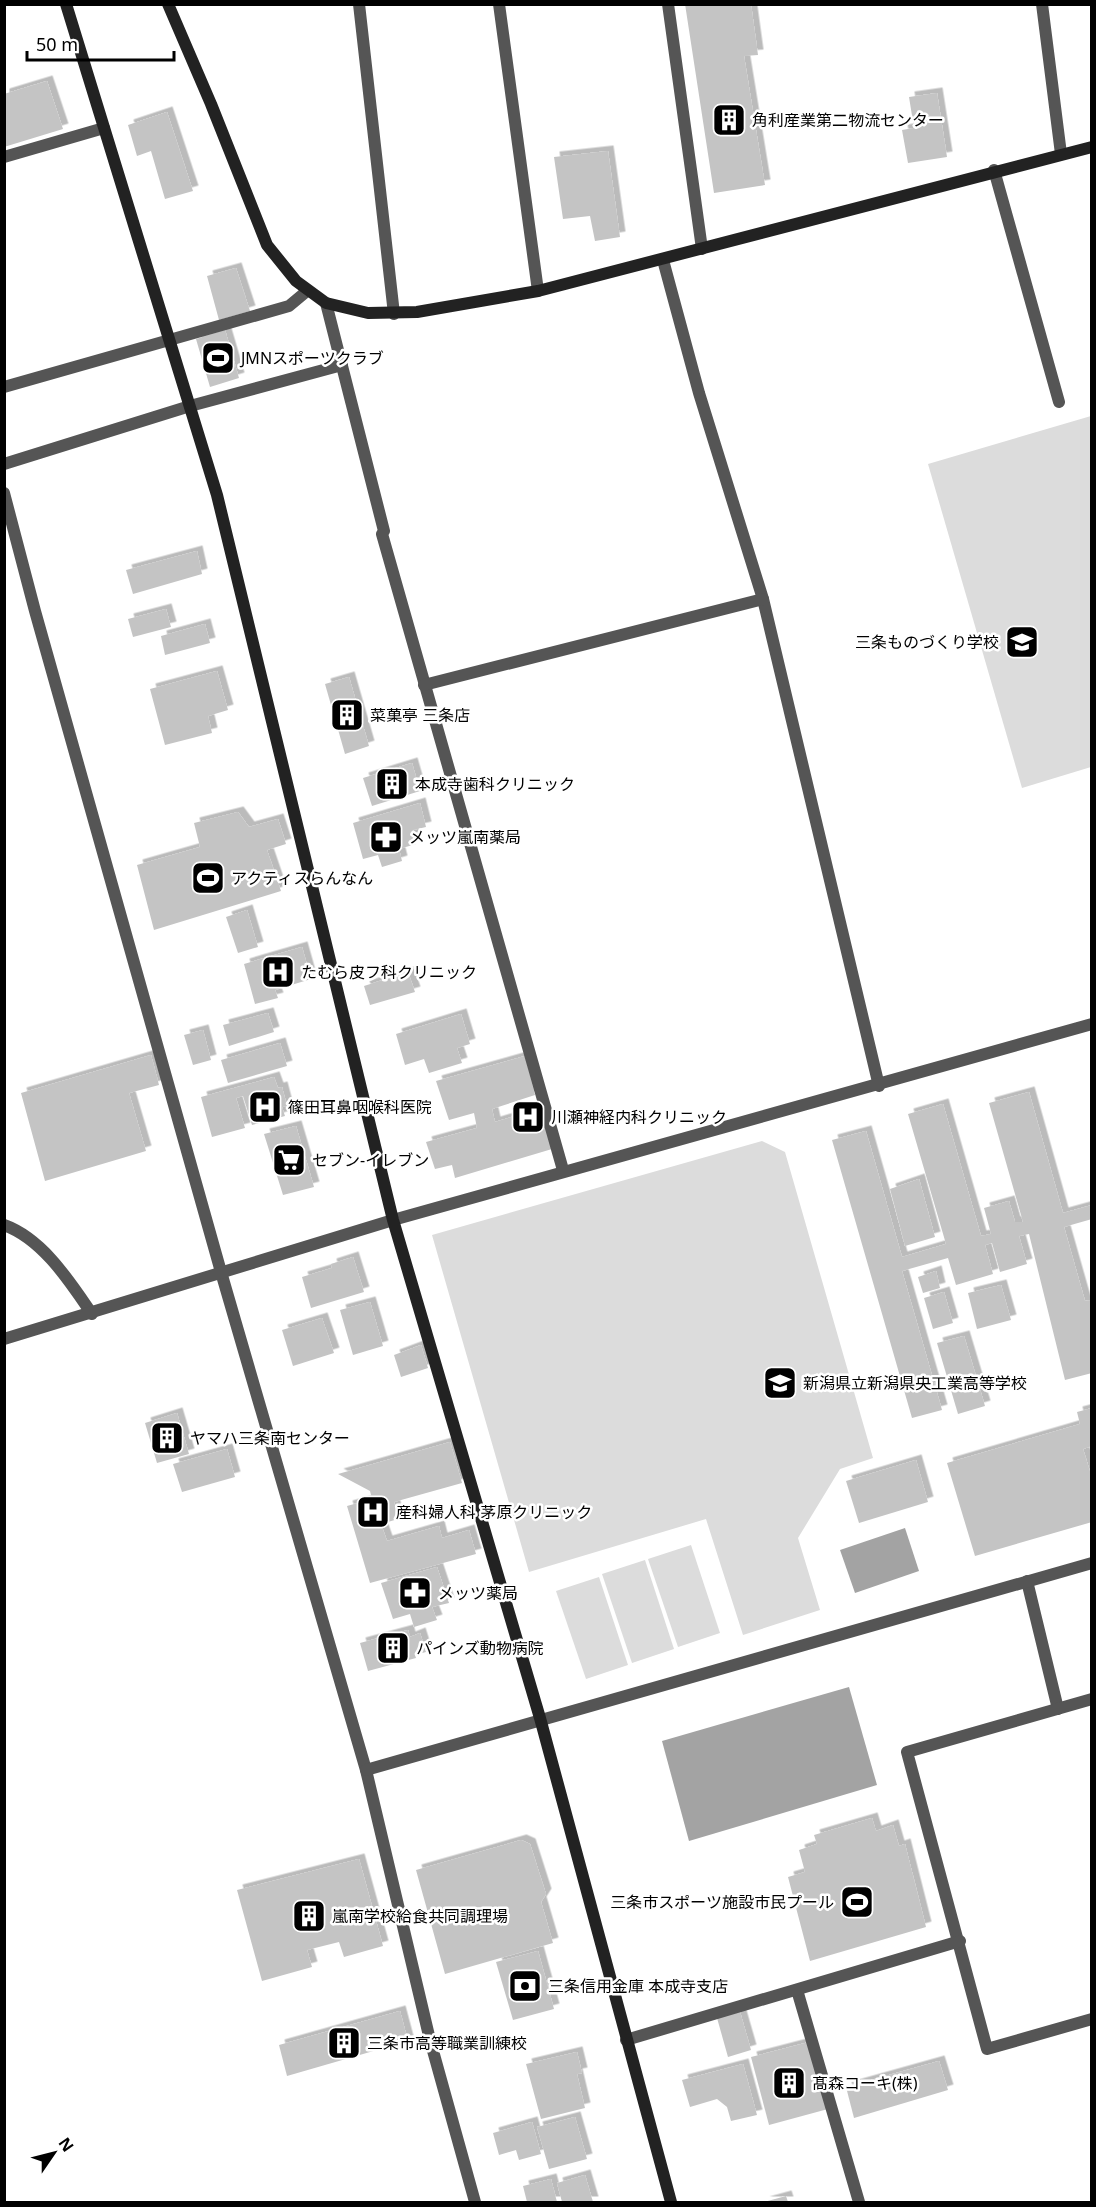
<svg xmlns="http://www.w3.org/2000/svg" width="1096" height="2207" viewBox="0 0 1096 2207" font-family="'Noto Sans','Noto Sans JP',sans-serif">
  <defs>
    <filter id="shadow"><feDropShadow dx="5.5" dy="-5.5" stdDeviation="0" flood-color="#0004"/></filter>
  </defs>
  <rect width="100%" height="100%" fill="#fff"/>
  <g fill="#dcdcdc">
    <polygon points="1091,416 1091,767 1022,788 928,464"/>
    <polygon points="762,1141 785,1152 873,1458 840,1469 798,1538 820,1610 743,1635 706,1519 529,1572 432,1235"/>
    <polygon points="691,1545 720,1633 678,1647 648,1559"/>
    <polygon points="645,1560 674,1649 632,1663 602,1574"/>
    <polygon points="599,1577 628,1665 586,1679 556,1591"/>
  </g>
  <g fill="#a3a3a3">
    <polygon points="905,1528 919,1571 855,1593 840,1550"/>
    <polygon points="849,1687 877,1785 689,1841 662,1741"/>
  </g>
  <g fill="#c4c4c4" filter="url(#shadow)">
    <polygon points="685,4 751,4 758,55 744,56 765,185 714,193"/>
    <polygon points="47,81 63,129 4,147 4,94"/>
    <polygon points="937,93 947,157 908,163 902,130 914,128 909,97"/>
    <polygon points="167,112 193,191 165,199 151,151 137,156 128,125"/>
    <polygon points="608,151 620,237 595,241 590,216 563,219 554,157"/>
    <polygon points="236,268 250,311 219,320 207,276"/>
    <polygon points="225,330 239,378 210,387 196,339"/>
    <polygon points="197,551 202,574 133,594 126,570"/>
    <polygon points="166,609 171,627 133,637 128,619"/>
    <polygon points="205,624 210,643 165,655 161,636"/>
    <polygon points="217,671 228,710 208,716 212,733 165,745 150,689"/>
    <polygon points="349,677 369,746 345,754 325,684"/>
    <polygon points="412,763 420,791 372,806 363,778"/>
    <polygon points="420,803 426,827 413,830 416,844 399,849 402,861 382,867 378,855 363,859 353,823"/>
    <polygon points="238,812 249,827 278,819 286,844 267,850 281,891 154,930 137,865 200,847 194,823"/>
    <polygon points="247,910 258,947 238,953 226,917"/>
    <polygon points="302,947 311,979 275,990 278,998 255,1004 244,964"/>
    <polygon points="408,972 415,992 370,1005 364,986"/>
    <polygon points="268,1013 274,1032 229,1046 223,1025"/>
    <polygon points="461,1014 470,1044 457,1048 462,1063 429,1073 424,1059 405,1065 396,1034"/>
    <polygon points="203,1030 211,1060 193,1065 184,1035"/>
    <polygon points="280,1043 287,1066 228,1083 221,1060"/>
    <polygon points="151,1055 159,1085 129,1093 146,1151 45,1181 21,1093"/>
    <polygon points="525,1056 535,1095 492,1109 495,1122 541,1108 552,1149 455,1178 452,1165 435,1169 426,1142 477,1128 474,1113 449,1120 436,1081"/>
    <polygon points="274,1077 278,1088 282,1087 287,1106 282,1107 285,1116 252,1125 243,1096 236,1098 245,1128 212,1137 201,1097"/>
    <polygon points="1029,1092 1063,1213 1092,1205 1092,1219 1064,1227 1085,1301 1092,1300 1092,1373 1065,1380 1029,1234 1019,1236 1027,1264 1000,1272 992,1243 985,1245 993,1274 956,1285 948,1258 902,1271 942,1410 912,1418 832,1140 866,1131 902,1257 946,1244 908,1114 943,1104 981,1236 991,1234 984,1208 1009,1201 1015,1222 1023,1222 989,1103"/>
    <polygon points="296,1126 314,1187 283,1195 264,1134"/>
    <polygon points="919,1179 935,1237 905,1246 890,1189"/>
    <polygon points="353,1257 364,1292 311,1308 302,1277 332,1268 331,1264"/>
    <polygon points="936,1271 940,1288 923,1293 918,1277"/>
    <polygon points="1001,1285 1011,1320 977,1329 968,1293"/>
    <polygon points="944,1292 953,1323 933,1329 924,1298"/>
    <polygon points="370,1302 383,1346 353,1355 340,1310"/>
    <polygon points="322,1318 334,1353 293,1366 282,1330"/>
    <polygon points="964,1336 985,1406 958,1414 937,1343"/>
    <polygon points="421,1345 428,1368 401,1377 394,1355"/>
    <polygon points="1092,1408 1092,1446 1083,1449 1092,1478 1092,1522 975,1556 947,1463 1080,1424 1077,1412"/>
    <polygon points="177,1413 189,1454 157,1463 145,1423"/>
    <polygon points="450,1442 462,1483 394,1502 398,1519 381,1524 387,1541 439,1526 442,1538 469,1530 476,1554 370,1583 347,1506 372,1499 370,1491 338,1474"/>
    <polygon points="227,1449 235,1477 182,1492 173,1464"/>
    <polygon points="916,1460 928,1502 859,1523 846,1481"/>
    <polygon points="437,1567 449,1603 432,1607 437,1620 414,1627 410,1614 393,1619 381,1583"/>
    <polygon points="408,1630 410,1637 420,1633 426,1652 415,1655 416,1658 368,1671 360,1643"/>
    <polygon points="872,1818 876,1831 893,1825 899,1846 905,1844 926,1927 810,1961 788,1877 805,1872 799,1850 817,1844 814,1835"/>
    <polygon points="521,1840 530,1844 546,1894 541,1902 553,1943 445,1974 416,1870"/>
    <polygon points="359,1859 383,1946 344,1957 339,1942 307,1950 312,1967 262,1981 237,1890"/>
    <polygon points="538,1951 554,2009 513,2020 496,1962"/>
    <polygon points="400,2011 408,2041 287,2076 279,2045"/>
    <polygon points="740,2012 751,2050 728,2057 717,2018"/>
    <polygon points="809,2042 828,2109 769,2125 751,2057"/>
    <polygon points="577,2052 582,2073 577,2074 585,2108 541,2119 526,2064"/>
    <polygon points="939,2061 948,2090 854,2118 846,2087"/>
    <polygon points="743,2064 757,2115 731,2121 727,2107 717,2099 690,2107 682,2080"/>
    <polygon points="575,2117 587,2159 549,2169 537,2127"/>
    <polygon points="532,2122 541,2154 519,2160 516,2150 499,2155 493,2133"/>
    <polygon points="585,2175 593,2202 562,2202 557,2183"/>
    <polygon points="551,2179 557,2202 527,2202 523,2186"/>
    <polygon points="786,2196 788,2202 764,2202"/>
  </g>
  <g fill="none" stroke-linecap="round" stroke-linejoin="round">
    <g stroke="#555" stroke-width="12">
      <polyline points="359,4 394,314"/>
      <polyline points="499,4 538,291"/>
      <polyline points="668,4 702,249"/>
      <polyline points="1042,4 1061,154"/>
      <polyline points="4,157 104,128"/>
      <polyline points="994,170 1059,402"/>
      <polyline points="663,260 699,393 763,599 879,1086"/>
      <polyline points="326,303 384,531 382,534 563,1170"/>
      <polyline points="4,387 289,306 307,291"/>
      <polyline points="4,464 190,406 342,365"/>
      <polyline points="4,493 35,611 221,1272 366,1770 430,2040 475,2202"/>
      <polyline points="424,685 763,599"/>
      <path d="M4,1225C43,1239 70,1282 92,1314"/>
      <polyline points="4,1339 393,1220 1092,1024"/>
      <polyline points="1027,1581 1058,1709"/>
      <polyline points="1092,1699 907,1752 987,2049 1092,2019"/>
      <polyline points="366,1770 1092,1563"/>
      <polyline points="797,1990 859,2202"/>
      <polyline points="626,2040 960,1941"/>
    </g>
    <g stroke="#222" stroke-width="12">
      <polyline points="66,4 217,495 393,1220 540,1718 671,2202"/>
      <polyline points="168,4 211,104 267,245 296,281 326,303 368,313 417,312 538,291 1092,147"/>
    </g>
  </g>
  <defs>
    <g id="building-square" transform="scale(1.725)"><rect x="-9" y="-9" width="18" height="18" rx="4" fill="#000" stroke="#fff"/><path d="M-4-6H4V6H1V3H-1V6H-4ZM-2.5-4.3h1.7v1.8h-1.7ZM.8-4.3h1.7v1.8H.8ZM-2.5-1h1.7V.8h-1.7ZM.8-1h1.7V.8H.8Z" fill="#fff"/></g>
    <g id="stadium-square" transform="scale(1.725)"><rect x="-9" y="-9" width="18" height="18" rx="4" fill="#000" stroke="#fff"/><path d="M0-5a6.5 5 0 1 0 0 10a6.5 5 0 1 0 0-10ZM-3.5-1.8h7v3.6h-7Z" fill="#fff"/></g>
    <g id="school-square" transform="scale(1.725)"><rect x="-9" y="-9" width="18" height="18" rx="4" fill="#000" stroke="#fff"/><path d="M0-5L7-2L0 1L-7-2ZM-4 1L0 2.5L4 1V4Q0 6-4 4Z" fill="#fff"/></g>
    <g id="pharmacy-square" transform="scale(1.725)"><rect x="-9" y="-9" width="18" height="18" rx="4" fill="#000" stroke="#fff"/><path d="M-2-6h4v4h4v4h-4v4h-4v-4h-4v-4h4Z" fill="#fff"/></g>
    <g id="hospital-square" transform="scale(1.725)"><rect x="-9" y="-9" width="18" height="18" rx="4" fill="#000" stroke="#fff"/><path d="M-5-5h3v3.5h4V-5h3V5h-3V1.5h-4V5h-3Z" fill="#fff"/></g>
    <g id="supermarket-square" transform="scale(1.725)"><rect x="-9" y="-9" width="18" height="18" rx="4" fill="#000" stroke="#fff"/><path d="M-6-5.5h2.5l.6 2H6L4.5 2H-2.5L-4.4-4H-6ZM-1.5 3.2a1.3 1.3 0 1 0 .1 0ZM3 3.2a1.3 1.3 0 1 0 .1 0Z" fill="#fff"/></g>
    <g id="bank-square" transform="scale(1.725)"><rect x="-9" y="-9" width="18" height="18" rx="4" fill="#000" stroke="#fff"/><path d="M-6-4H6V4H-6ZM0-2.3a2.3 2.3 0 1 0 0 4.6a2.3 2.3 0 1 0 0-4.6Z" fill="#fff"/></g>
  </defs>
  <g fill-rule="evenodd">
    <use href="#building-square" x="729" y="120"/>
    <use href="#stadium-square" x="218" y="358"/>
    <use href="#school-square" x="1022" y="642"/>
    <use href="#building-square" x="347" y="715"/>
    <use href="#building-square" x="392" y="784"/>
    <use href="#pharmacy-square" x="386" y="837"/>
    <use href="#stadium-square" x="208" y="878"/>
    <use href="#hospital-square" x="278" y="972"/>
    <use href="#hospital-square" x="265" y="1107"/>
    <use href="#hospital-square" x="528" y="1117"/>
    <use href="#supermarket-square" x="289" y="1160"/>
    <use href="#school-square" x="780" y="1383"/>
    <use href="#building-square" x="167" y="1438"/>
    <use href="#hospital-square" x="373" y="1512"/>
    <use href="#pharmacy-square" x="415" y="1593"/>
    <use href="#building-square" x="393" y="1648"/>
    <use href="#stadium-square" x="857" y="1902"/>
    <use href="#building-square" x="309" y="1916"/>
    <use href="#bank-square" x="525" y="1986"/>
    <use href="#building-square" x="344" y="2043"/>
    <use href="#building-square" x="789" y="2083"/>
  </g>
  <g text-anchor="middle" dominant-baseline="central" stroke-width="5" stroke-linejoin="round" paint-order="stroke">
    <g font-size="16" fill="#000" stroke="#fff" text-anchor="start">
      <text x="752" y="120">角利産業第二物流センター</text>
      <text x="241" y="358">JMNスポーツクラブ</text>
      <text x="999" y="642" text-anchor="end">三条ものづくり学校</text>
      <text x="370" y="715">菜菓亭 三条店</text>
      <text x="415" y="784">本成寺歯科クリニック</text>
      <text x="409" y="837">メッツ嵐南薬局</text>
      <text x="231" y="878">アクティスらんなん</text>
      <text x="301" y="972">たむら皮フ科クリニック</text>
      <text x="288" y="1107">篠田耳鼻咽喉科医院</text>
      <text x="551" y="1117">川瀬神経内科クリニック</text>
      <text x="312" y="1160">セブン-イレブン</text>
      <text x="803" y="1383">新潟県立新潟県央工業高等学校</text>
      <text x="190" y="1438">ヤマハ三条南センター</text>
      <text x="396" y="1512">産科婦人科 茅原クリニック</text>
      <text x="438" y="1593">メッツ薬局</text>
      <text x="416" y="1648">パインズ動物病院</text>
      <text x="834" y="1902" text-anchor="end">三条市スポーツ施設市民プール</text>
      <text x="332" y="1916">嵐南学校給食共同調理場</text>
      <text x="548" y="1986">三条信用金庫 本成寺支店</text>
      <text x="367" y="2043">三条市高等職業訓練校</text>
      <text x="812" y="2083">髙森コーキ(株)</text>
    </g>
  </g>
  <rect width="1096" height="2207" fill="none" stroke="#000000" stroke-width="12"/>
  <g transform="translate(54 2153) rotate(55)" stroke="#ffffff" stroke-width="4.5" paint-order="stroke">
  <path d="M0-4.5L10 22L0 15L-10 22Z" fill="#000000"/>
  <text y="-9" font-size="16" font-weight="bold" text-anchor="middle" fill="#000000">N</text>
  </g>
  <path d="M27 51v9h147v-9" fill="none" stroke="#000000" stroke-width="3"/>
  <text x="36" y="51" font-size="18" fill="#000000" stroke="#ffffff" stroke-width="4.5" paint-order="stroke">50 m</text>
</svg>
